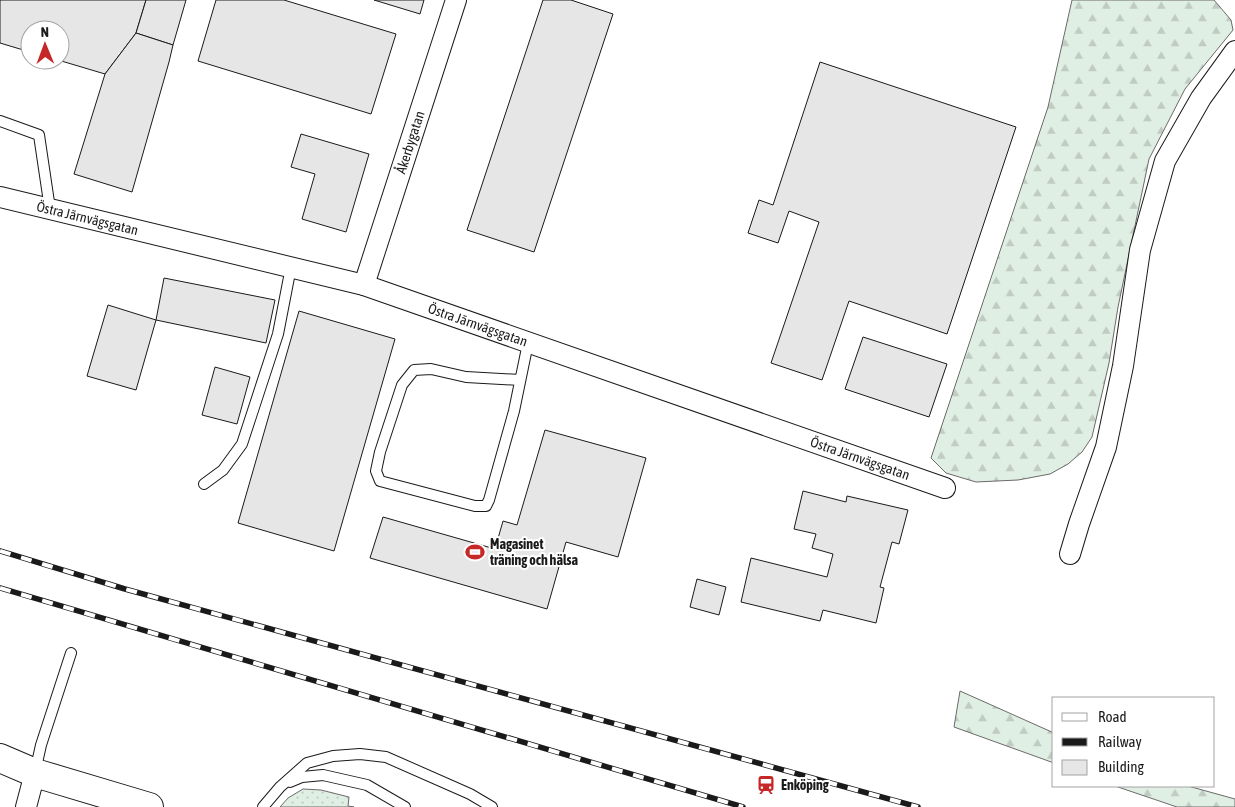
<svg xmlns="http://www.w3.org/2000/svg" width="1235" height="807" viewBox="0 0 1235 807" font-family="'Asap Condensed',sans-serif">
  <defs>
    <pattern id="forest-firs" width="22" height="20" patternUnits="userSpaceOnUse" patternTransform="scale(1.25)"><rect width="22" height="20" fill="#e0efe3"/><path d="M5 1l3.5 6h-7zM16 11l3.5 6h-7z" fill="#c0ccc2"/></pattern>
    <pattern id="park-dots" width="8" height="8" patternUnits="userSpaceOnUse" patternTransform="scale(1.25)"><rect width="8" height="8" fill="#e0efe3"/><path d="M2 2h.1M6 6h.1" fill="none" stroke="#c0ccc2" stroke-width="1.8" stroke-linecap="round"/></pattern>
  </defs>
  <rect width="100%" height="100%" fill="#fff"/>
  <g fill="url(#forest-firs)" stroke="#6a6a6a">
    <polygon points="1072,0 1214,0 1231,20 1233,30 1185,89 1149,159 1118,307 1109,363 1092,437 1082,452 1068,464 1050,474 1018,480 976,482 946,473 931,458 1048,107"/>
    <polygon points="960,691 1054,733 1054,763 954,727"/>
    <polygon points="1115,786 1188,786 1235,799 1235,807 1177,807"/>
  </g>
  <polygon fill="url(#park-dots)" stroke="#6a6a6a" points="303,789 321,790 349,797 348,806 354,807 280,807 288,798"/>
  <g fill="#e6e6e6" stroke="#1a1a1a">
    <polygon points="0,0 146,0 136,33 105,74 58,60 60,60 60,30 30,30 30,52 0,43"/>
    <polygon points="146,0 186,0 173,45 136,33"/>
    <polygon points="216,0 284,0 396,34 371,114 198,61"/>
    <polygon points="374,0 424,0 420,14"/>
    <polygon points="543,0 571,0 613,14 534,252 467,230"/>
    <polygon points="136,33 173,45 169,62 132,192 74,174 105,74"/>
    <polygon points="820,62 1016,127 947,334 849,301 822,380 771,363 819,222 789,211 778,243 748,233 759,200 773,205"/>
    <polygon points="301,134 369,154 346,232 302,219 315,174 291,167"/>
    <polygon points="164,278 275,300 266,343 156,320"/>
    <polygon points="108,305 156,320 136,390 87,376"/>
    <polygon points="299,311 395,339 334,551 238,523"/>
    <polygon points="863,337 947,364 929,417 845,389"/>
    <polygon points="215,367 250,377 237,424 202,415"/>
    <polygon points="545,430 646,458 618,557 566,542 547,609 370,558 383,517 495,549 503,521 517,525"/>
    <polygon points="803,491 846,502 847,496 908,510 899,544 892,542 880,587 884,588 876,623 823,610 820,621 741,602 751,558 827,577 833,554 812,548 816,534 794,529"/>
    <polygon points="697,579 726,587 719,615 690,607"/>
  </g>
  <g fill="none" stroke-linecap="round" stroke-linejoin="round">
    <g stroke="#1a1a1a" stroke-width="12">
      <g id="service">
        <polyline points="0,121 39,135 50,209"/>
        <polyline points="520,380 466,377 431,369 414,370 402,385 380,452 376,471 380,481 475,506 486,506 489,500 514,411 528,343"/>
        <polyline points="204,484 223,470 242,444 278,334 291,267"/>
        <polyline points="35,772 41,745 71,653"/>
        <polyline points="290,782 302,777 323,775 367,785 405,807"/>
        <polyline points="263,807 280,787 307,763 333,756 360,754 386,757 470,794 492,807"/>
      </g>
    </g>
    <g stroke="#1a1a1a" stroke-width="22">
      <g id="minor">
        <path id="s1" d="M0,197L364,285L945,488"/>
        <path id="s2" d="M364,285L456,0"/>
        <polyline points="1070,554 1079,524 1106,447 1123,366 1140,250 1165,161 1201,98 1235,51"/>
        <polyline points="26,807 35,773"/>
      </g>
    </g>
    <g stroke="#1a1a1a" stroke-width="30">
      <polyline id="secondary" points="0,758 35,773 149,807"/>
    </g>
    <use href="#service" stroke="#fff" stroke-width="10"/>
    <use href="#minor" stroke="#fff" stroke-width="20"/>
    <use href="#secondary" stroke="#fff" stroke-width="28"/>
    <g stroke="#1a1a1a" stroke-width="5.5">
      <g id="rail">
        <polyline points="0,551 125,589 918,807"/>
        <polyline points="0,588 743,807"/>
      </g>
    </g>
    <use href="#rail" stroke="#fff" stroke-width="4" stroke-dasharray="11" stroke-linecap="butt"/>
  </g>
  <defs>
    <g id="stadium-bare" transform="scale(1.5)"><path d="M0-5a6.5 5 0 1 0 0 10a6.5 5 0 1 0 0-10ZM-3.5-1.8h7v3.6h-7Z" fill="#c62828" stroke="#fff" stroke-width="2.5" paint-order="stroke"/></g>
    <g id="station-bare" transform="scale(1.5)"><path d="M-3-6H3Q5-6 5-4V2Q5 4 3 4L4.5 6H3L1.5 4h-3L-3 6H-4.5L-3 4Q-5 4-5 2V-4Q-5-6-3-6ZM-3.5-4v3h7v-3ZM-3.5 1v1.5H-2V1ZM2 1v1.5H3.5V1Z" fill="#c62828" stroke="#fff" stroke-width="2.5" paint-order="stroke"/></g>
  </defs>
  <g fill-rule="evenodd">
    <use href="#stadium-bare" x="475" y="552"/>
    <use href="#station-bare" x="766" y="785"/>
  </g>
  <g text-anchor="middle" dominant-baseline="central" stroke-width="4" stroke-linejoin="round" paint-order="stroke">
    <g font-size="14" fill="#1a1a1a" stroke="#fff">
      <text stroke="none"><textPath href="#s2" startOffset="150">Åkerbygatan</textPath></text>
      <text stroke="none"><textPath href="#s1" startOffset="90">Östra Järnvägsgatan</textPath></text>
      <text stroke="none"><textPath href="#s1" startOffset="495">Östra Järnvägsgatan</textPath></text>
      <text stroke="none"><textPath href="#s1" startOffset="900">Östra Järnvägsgatan</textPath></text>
    </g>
    <g font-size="14" font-weight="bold" fill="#1a1a1a" stroke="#fff" text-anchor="start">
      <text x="490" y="544">Magasinet<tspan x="490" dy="16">träning och hälsa</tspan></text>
      <text x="781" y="785">Enköping</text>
    </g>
  </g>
  <rect x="1052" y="697" width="162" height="90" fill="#ffffff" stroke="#a3a3a3"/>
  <rect x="1062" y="713" width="25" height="8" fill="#ffffff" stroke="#a3a3a3"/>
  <text x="1098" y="722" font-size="15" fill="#1a1a1a">Road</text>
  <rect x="1062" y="738" width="25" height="8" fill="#1a1a1a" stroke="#a3a3a3"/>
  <text x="1098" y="747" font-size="15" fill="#1a1a1a">Railway</text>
  <rect x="1062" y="760" width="25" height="15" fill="#e6e6e6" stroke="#a3a3a3"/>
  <text x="1098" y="772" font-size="15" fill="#1a1a1a">Building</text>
  <g transform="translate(45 45) rotate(359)"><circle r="24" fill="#ffffff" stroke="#a3a3a3"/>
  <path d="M0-4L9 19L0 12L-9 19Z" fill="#c62828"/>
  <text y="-8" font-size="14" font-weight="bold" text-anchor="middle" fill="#1a1a1a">N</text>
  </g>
</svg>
